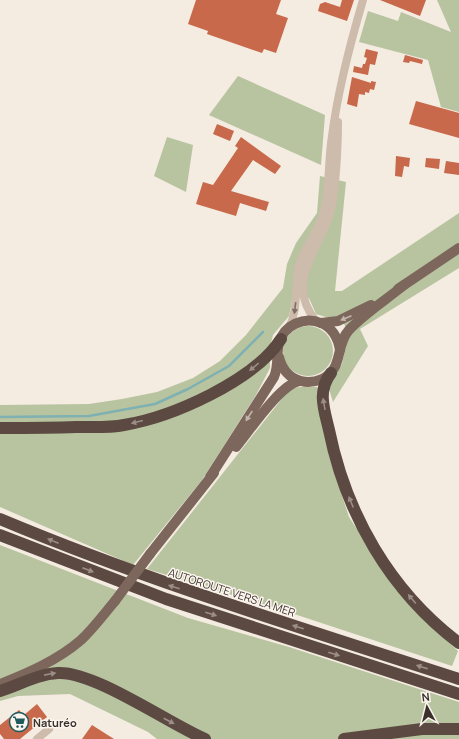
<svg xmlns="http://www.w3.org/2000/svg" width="459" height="739" viewBox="0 0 459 739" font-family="Manrope,sans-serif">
  <rect width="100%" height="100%" fill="#f4ebe1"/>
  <g fill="#b8c4a0">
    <polygon points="437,0 459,0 459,112 441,107 428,60 359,42 368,11 398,21 401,12 451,32"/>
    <polygon points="238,76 325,115 321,165 209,115"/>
    <polygon points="167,137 193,145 186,192 154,176"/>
    <polygon points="320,176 346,182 335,291 342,291 459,213 459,268 360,329 368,346 333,402 328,386 342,364 346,345 350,334 339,316 329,318 316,314 309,298 293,296 289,316 273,335 270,347 270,368 256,395 202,480 133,565 0,507 0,405 89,404 122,399 157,392 193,378 220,361 246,335 283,288 287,264 296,243 317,213"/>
    <circle cx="308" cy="351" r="25"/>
    <polygon points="301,387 317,387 329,456 349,517 396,590 458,651 452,666 285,611 147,569 284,396 292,388"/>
    <polygon points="0,545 188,618 289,647 459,702 459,739 157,739 148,732 70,694 18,696 0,701"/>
  </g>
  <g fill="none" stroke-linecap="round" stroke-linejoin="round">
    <polyline stroke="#7fb0b2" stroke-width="2.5" points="0,417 89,416 155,404 188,389 229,366 263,332"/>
  </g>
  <g fill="#c8694b">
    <polygon points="196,0 281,0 276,14 288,18 276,53 264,49 262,53 207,34 208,31 188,24"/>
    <polygon points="342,0 354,0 347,21 318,11 320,4 325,2 340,7"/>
    <polygon points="380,0 426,0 420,16"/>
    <polygon points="366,49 378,52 375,65 370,64 368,75 353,72 354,66 362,68 363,64 365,64 367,58 364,57"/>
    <polygon points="405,55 423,60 422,64 410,61 409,63 403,62"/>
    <polygon points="352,77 371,83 371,81 376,82 374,90 370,89 369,93 365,92 365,95 359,94 357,107 347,104"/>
    <polygon points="416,101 459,113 459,138 409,124"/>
    <polygon points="217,124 234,131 230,141 213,134"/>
    <polygon points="241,137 281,166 275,174 253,160 231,191 269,202 266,211 240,203 236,216 196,204 203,182 213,185 238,148 235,146"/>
    <polygon points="396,156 410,158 409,167 404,166 402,177 395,176"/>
    <polygon points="426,158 440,159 439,169 425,167"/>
    <polygon points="446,161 459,163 459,175 444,173"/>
    <polygon points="37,704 47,717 20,739 4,739 0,734 0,725 19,710 24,715"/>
    <polygon points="92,725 114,739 82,739"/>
  </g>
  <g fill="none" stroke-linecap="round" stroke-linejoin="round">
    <g stroke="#cdbbac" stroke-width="8">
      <path d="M316,321C283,281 321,249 331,210C336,187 338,145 338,122"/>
      <path d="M289,328C299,308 294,287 299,266C304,246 319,231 324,211C330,186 328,160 332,136C338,89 350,44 363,0"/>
      <polyline points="37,739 49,729"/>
    </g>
    <g stroke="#7d675c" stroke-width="10">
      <polyline points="398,289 459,248"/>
      <polyline points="321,323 338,321 371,305"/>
      <path d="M279,357C282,369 289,378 301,381C308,383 315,382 322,379C344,369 335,345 349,330C365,313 386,300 404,285"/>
      <path d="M236,447C250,430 280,385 299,381"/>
      <path d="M210,477L274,377C279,366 276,355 279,343C284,325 304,316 321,323C333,328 338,338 340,350"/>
      <polyline points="150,554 214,473"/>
      <path d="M0,684C28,673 58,660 81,640C93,629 104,614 115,601"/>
    </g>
    <g stroke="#5c4a42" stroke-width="12">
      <path d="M331,373C317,391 324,409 329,430C346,514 390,591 459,643"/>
      <path d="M0,428C25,428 51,428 76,427C92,427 109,428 124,425C172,417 254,381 281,339"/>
      <path d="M0,519C150,582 305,629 459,679"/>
      <polyline points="0,535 166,599 459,694"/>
      <path d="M0,691C19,685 38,674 58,673C94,671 168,723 205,739"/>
      <polyline points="344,739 422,729 459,729"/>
    </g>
    <polyline stroke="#7d675c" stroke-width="10" points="115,601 150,554"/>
  </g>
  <defs><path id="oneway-solid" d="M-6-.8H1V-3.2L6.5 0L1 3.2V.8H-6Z"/></defs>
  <use fill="#7d6f65" href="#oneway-solid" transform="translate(295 308) rotate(97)"/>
  <g fill="#c2b5ac">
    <use href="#oneway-solid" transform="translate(346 318) rotate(157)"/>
    <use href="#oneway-solid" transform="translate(249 416) rotate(123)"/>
  </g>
  <g fill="#9c8e87">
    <use href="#oneway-solid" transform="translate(254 367) rotate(141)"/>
    <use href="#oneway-solid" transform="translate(324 404) rotate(-100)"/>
    <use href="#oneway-solid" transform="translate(137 422) rotate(166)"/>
    <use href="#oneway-solid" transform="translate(351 502) rotate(-112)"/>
    <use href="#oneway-solid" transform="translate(53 541) rotate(-158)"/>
    <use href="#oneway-solid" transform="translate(88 570) rotate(21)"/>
    <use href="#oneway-solid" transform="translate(174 587) rotate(-162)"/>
    <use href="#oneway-solid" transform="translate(412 599) rotate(-130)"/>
    <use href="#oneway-solid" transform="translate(211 614) rotate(18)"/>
    <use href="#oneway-solid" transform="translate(298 627) rotate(-162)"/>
    <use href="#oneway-solid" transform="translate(334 654) rotate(18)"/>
    <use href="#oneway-solid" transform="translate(422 667) rotate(-162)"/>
    <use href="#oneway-solid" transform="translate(50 674) rotate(-11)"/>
    <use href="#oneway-solid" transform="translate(169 721) rotate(28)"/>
  </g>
  <defs>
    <g id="supermarket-ring" transform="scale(1)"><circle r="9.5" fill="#fbf5ee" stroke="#1f5a5e" stroke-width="1.5"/><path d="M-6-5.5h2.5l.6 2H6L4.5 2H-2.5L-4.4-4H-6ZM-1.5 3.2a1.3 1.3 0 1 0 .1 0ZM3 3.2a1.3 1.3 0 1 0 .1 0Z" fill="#1f5a5e"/></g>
  </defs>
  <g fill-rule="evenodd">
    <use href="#supermarket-ring" x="19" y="722"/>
  </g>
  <g text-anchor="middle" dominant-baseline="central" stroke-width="3" stroke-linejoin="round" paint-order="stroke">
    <g font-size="11" fill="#3b302b" stroke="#fbf5ee">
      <text transform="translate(232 592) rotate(18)">AUTOROUTE VERS LA MER</text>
    </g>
    <g font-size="11" font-weight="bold" fill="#3b302b" stroke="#fbf5ee" text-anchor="start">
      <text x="33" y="722">Naturéo</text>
    </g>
  </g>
  <g transform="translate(427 707) rotate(353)" stroke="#fbf5ee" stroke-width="3" paint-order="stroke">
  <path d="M0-3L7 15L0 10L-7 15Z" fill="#3b302b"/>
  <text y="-6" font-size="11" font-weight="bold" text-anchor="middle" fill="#3b302b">N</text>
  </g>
</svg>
